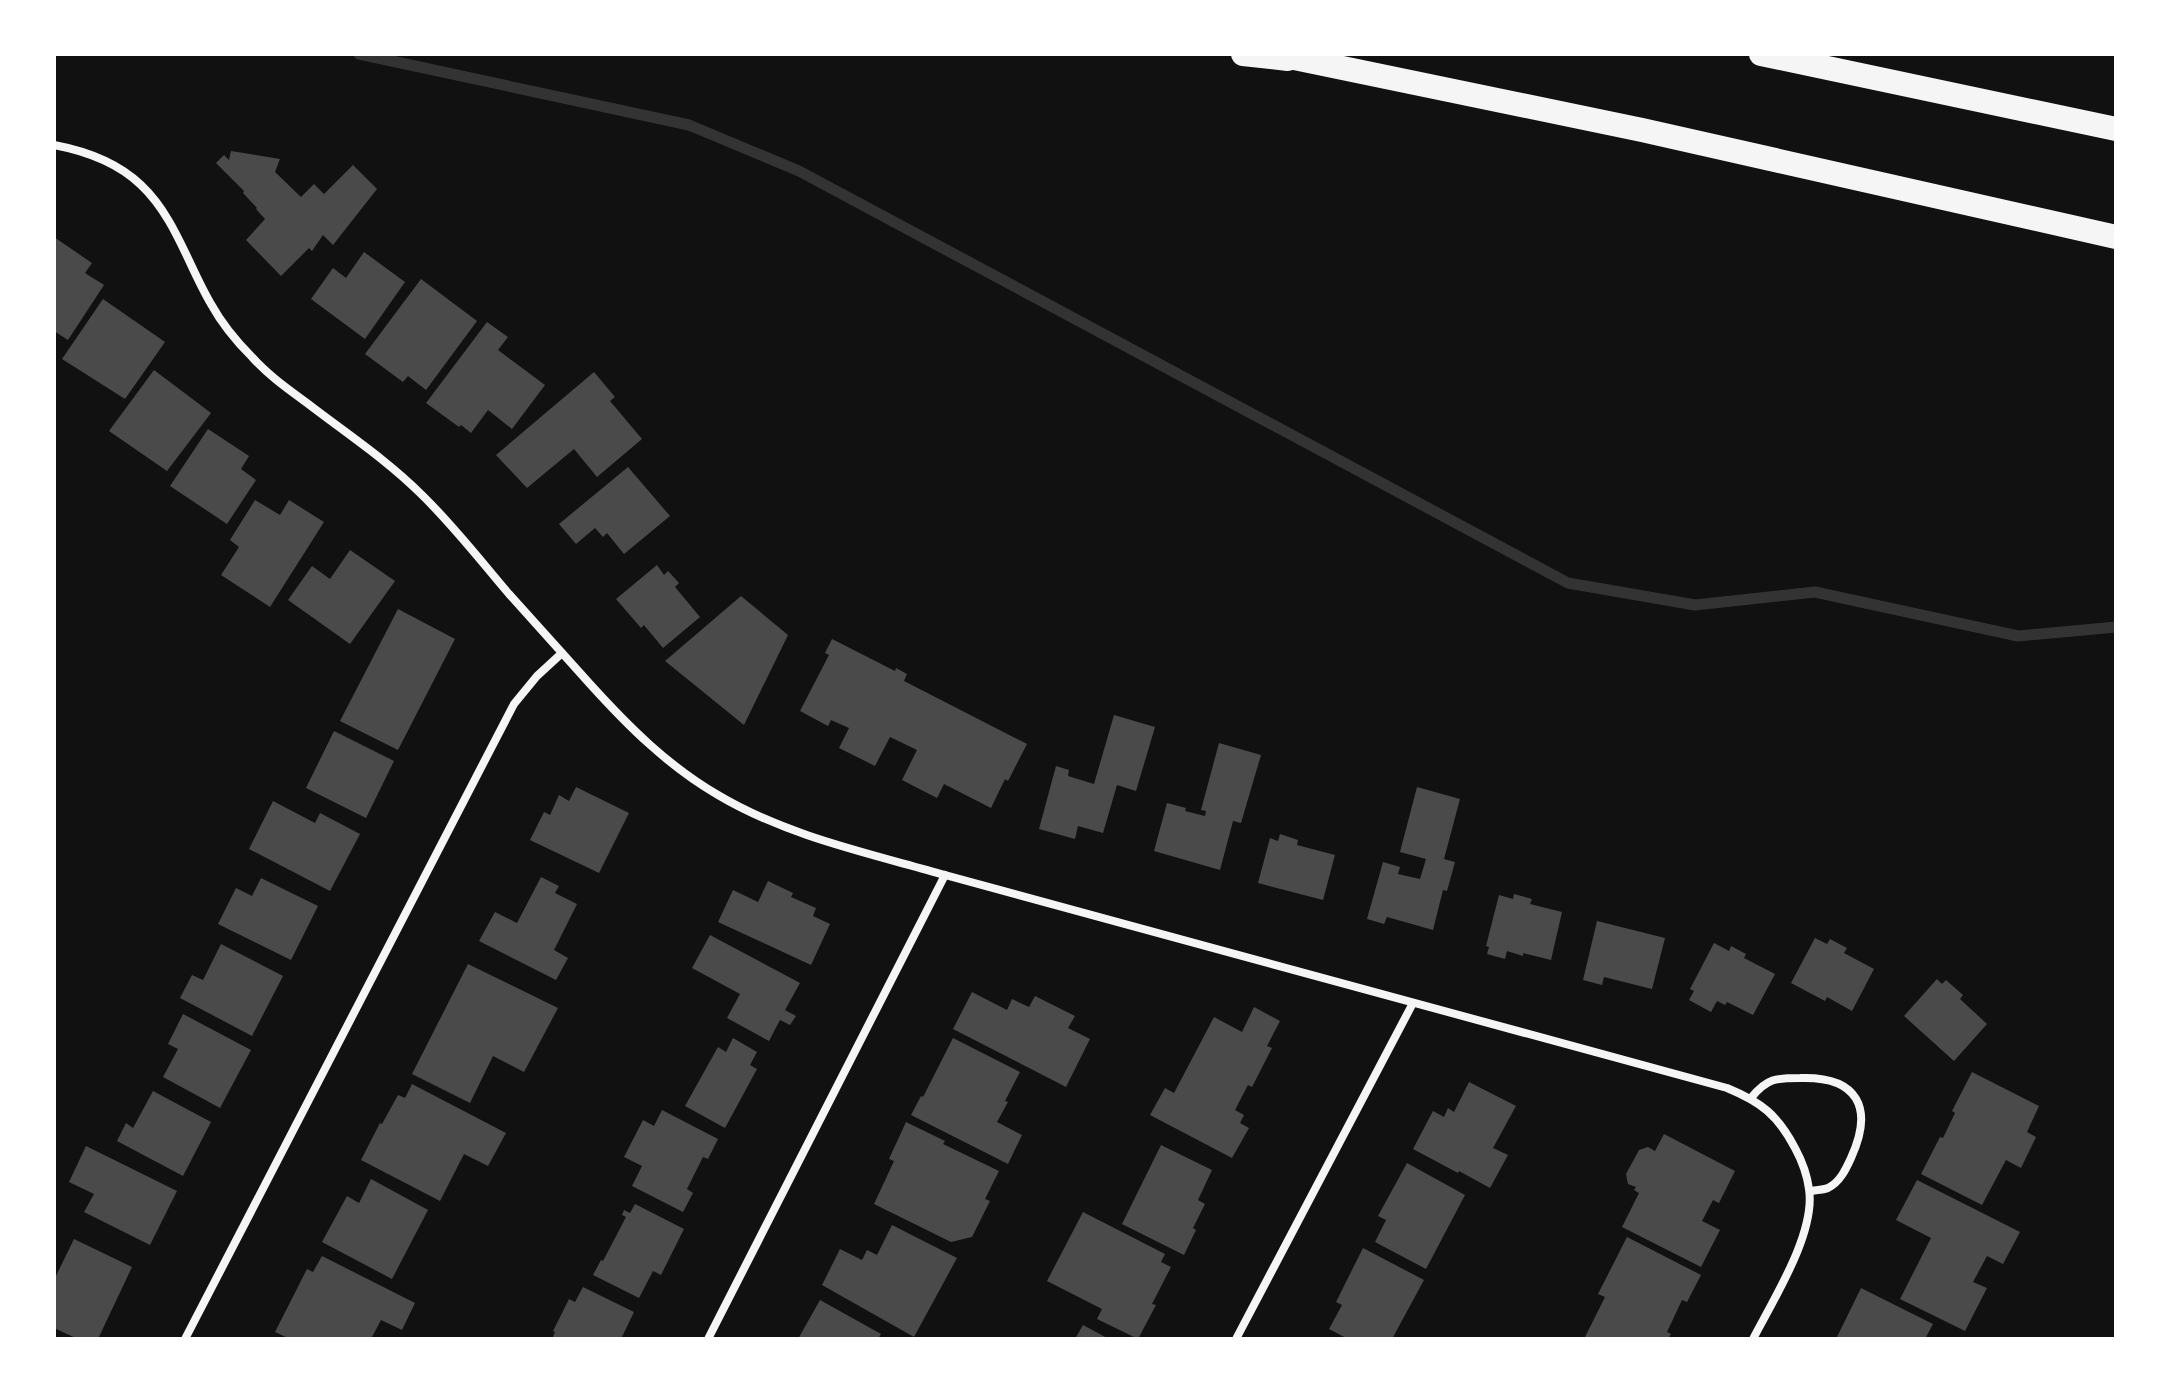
<svg xmlns="http://www.w3.org/2000/svg" width="2170" height="1393" viewBox="0 0 2170 1393" font-family="'Source Sans 3',sans-serif">
  <rect width="100%" height="100%" fill="#111"/>
  <g fill="none" stroke-linecap="round" stroke-linejoin="round">
    <polyline stroke="#333" stroke-width="11" points="359,54 689,125 799,171 1568,583 1695,605 1815,592 2018,636 2116,627"/>
  </g>
  <g fill="#4a4a4a">
    <polygon points="231,151 280,159 275,172 301,197 314,184 324,194 353,165 377,189 333,245 323,235 312,251 309,248 281,276 246,240 265,219 256,209 257,208 243,193 244,191 216,163 224,155 229,160"/>
    <polygon points="54,237 92,263 85,273 104,285 68,340 54,331"/>
    <polygon points="364,252 405,282 365,339 311,299 333,268 346,278"/>
    <polygon points="421,279 477,321 426,390 408,376 403,382 365,354"/>
    <polygon points="103,299 165,342 125,399 62,359"/>
    <polygon points="487,322 508,337 498,350 545,385 512,429 488,410 471,433 461,425 459,427 426,403"/>
    <polygon points="154,370 211,413 167,471 109,431"/>
    <polygon points="594,372 615,397 610,401 642,439 597,477 574,449 527,488 496,455"/>
    <polygon points="208,429 249,456 241,469 256,480 227,524 170,486"/>
    <polygon points="628,467 670,516 624,554 607,533 603,537 595,528 576,544 559,524"/>
    <polygon points="255,500 280,515 289,500 324,522 270,607 221,575 239,547 230,540"/>
    <polygon points="350,550 395,581 350,644 288,600 312,566 330,579"/>
    <polygon points="657,565 664,575 668,571 679,583 675,587 700,617 663,648 644,625 641,628 616,599"/>
    <polygon points="741,596 788,635 744,725 665,661"/>
    <polygon points="398,609 455,639 398,750 340,721"/>
    <polygon points="832,639 895,671 896,668 907,674 904,681 1027,744 1008,781 1005,779 991,808 944,784 937,798 902,780 917,750 890,737 875,766 839,748 849,728 831,720 828,726 800,711 829,655 825,653"/>
    <polygon points="1114,715 1155,727 1136,791 1117,785 1103,833 1078,826 1075,839 1039,829 1056,766 1069,770 1068,776 1094,784"/>
    <polygon points="334,731 394,761 366,818 306,788"/>
    <polygon points="1219,743 1261,755 1241,823 1233,821 1220,870 1154,851 1167,803 1186,808 1185,811 1205,816 1206,811 1201,810"/>
    <polygon points="576,787 629,813 599,873 530,840 544,812 550,815 559,795 569,801"/>
    <polygon points="1417,787 1460,799 1444,859 1455,862 1447,891 1443,890 1433,930 1387,917 1384,924 1367,919 1383,862 1400,867 1398,874 1420,879 1426,859 1400,852"/>
    <polygon points="273,801 315,823 320,813 360,834 330,891 249,849"/>
    <polygon points="1280,834 1298,840 1297,845 1335,855 1323,900 1258,883 1270,838 1278,841"/>
    <polygon points="541,877 559,886 555,893 577,904 554,950 568,958 556,980 479,941 495,912 517,923"/>
    <polygon points="261,878 318,906 291,960 218,924 236,888 252,896"/>
    <polygon points="768,881 793,893 791,897 816,908 813,916 830,924 811,965 718,922 733,890 758,902"/>
    <polygon points="1514,894 1532,899 1530,904 1562,912 1551,960 1523,953 1523,956 1507,951 1505,959 1487,954 1489,947 1486,946 1499,895 1513,899"/>
    <polygon points="1597,921 1665,938 1652,989 1604,977 1602,985 1583,980"/>
    <polygon points="710,935 800,983 785,1010 796,1016 790,1025 780,1020 769,1041 727,1018 740,994 692,968"/>
    <polygon points="1815,938 1827,944 1830,939 1847,948 1844,953 1874,969 1852,1011 1827,997 1825,1001 1791,983"/>
    <polygon points="1714,943 1729,951 1731,946 1746,954 1744,958 1775,974 1753,1015 1727,1002 1725,1005 1717,1001 1711,1012 1689,1000 1694,991 1690,989"/>
    <polygon points="221,944 283,976 252,1036 180,998 192,975 203,980"/>
    <polygon points="468,964 558,1008 524,1072 493,1056 470,1103 412,1074"/>
    <polygon points="1937,979 1942,984 1946,980 1963,995 1960,999 1987,1024 1954,1061 1904,1016"/>
    <polygon points="972,992 1007,1010 1012,999 1029,1007 1035,996 1075,1016 1068,1028 1090,1039 1066,1087 953,1029"/>
    <polygon points="1254,1007 1280,1021 1267,1046 1272,1048 1252,1087 1248,1085 1235,1110 1244,1115 1240,1123 1249,1128 1232,1158 1150,1115 1165,1088 1174,1093 1214,1017 1242,1032"/>
    <polygon points="183,1014 251,1050 220,1108 163,1077 178,1049 168,1044"/>
    <polygon points="733,1038 757,1052 750,1065 757,1069 725,1128 685,1106 718,1047 726,1052"/>
    <polygon points="953,1038 1020,1072 1005,1101 1008,1102 997,1122 1022,1135 1008,1164 911,1115 921,1096 923,1097"/>
    <polygon points="1972,1072 2039,1106 2027,1132 2036,1137 2021,1168 2006,1160 1982,1205 1921,1174 1940,1137 1943,1138 1955,1113 1952,1111"/>
    <polygon points="1469,1082 1516,1106 1493,1148 1508,1155 1490,1188 1459,1171 1458,1173 1413,1149 1433,1111 1444,1117 1448,1108 1454,1112"/>
    <polygon points="412,1084 506,1133 488,1166 464,1154 440,1201 361,1160 380,1123 382,1124 398,1095 405,1098"/>
    <polygon points="153,1091 211,1122 183,1176 117,1141 126,1123 133,1128"/>
    <polygon points="662,1110 718,1139 708,1159 703,1157 687,1189 693,1193 683,1212 632,1186 642,1166 624,1157 643,1120 654,1126"/>
    <polygon points="906,1122 945,1141 943,1144 999,1171 985,1199 990,1201 972,1237 951,1242 874,1204 894,1161 889,1159"/>
    <polygon points="1664,1134 1735,1171 1719,1203 1713,1200 1702,1221 1720,1230 1701,1267 1622,1227 1639,1193 1634,1190 1636,1187 1628,1184 1626,1174 1639,1150 1648,1147 1655,1151"/>
    <polygon points="1161,1145 1212,1170 1198,1200 1205,1204 1193,1228 1196,1230 1184,1255 1122,1224"/>
    <polygon points="86,1146 177,1191 150,1245 84,1212 94,1194 69,1182"/>
    <polygon points="1407,1163 1465,1195 1426,1269 1375,1242 1386,1220 1378,1216"/>
    <polygon points="371,1179 428,1210 392,1279 322,1242 347,1196 359,1203"/>
    <polygon points="1917,1180 2020,1232 2003,1264 1987,1256 1973,1282 1987,1288 1965,1331 1900,1299 1931,1238 1896,1220"/>
    <polygon points="635,1204 684,1229 661,1275 653,1271 639,1298 593,1275 601,1260 603,1261 626,1217 622,1215 624,1210 630,1213"/>
    <polygon points="1083,1212 1165,1254 1161,1262 1171,1267 1152,1304 1156,1305 1138,1339 1097,1319 1102,1309 1047,1281"/>
    <polygon points="892,1225 957,1258 914,1337 822,1285 840,1249 862,1260 867,1250 877,1255"/>
    <polygon points="1627,1237 1701,1275 1687,1302 1682,1300 1667,1332 1671,1334 1668,1339 1590,1339 1585,1337 1605,1297 1598,1294"/>
    <polygon points="74,1239 132,1267 98,1339 78,1339 54,1328 54,1280"/>
    <polygon points="1363,1248 1424,1280 1392,1339 1348,1339 1329,1329 1342,1305 1336,1302"/>
    <polygon points="322,1256 415,1303 402,1330 381,1320 371,1339 290,1339 275,1332 307,1269 313,1272"/>
    <polygon points="583,1287 634,1312 621,1339 552,1339 555,1332 553,1331 569,1299 575,1302"/>
    <polygon points="1861,1288 1933,1324 1925,1339 1836,1339"/>
    <polygon points="820,1300 881,1334 878,1339 798,1339"/>
    <polygon points="1083,1325 1109,1339 1075,1339"/>
  </g>
  <g fill="none" stroke-linecap="round" stroke-linejoin="round">
    <g stroke="#f5f5f5" stroke-width="8">
      <path d="M54,145C86,151 117,162 141,185C175,217 188,265 211,304C222,324 236,341 252,357C268,375 288,389 307,403C346,433 387,460 421,494C453,525 480,560 509,594C536,624 563,654 590,684C628,726 668,766 718,795C787,836 868,853 945,875L1727,1088C1761,1102 1778,1115 1795,1148C1802,1161 1807,1174 1809,1189C1816,1233 1773,1300 1753,1339"/>
      <path d="M1751,1098C1767,1078 1776,1078 1800,1078C1858,1076 1874,1108 1851,1158C1846,1169 1840,1182 1828,1188C1823,1190 1816,1190 1810,1191"/>
      <polyline points="185,1339 514,704 537,676 562,653"/>
      <polyline points="708,1339 945,875"/>
      <polyline points="1236,1339 1413,1003"/>
    </g>
    <g stroke="#f5f5f5" stroke-width="24">
      <polyline points="1243,54 1288,59"/>
      <polyline points="1275,54 1642,130 2116,237"/>
      <polyline points="1761,54 2116,129"/>
    </g>
  </g>
  <rect width="2170" height="1393" fill="none" stroke="#ffffff" stroke-width="112"/>
</svg>
